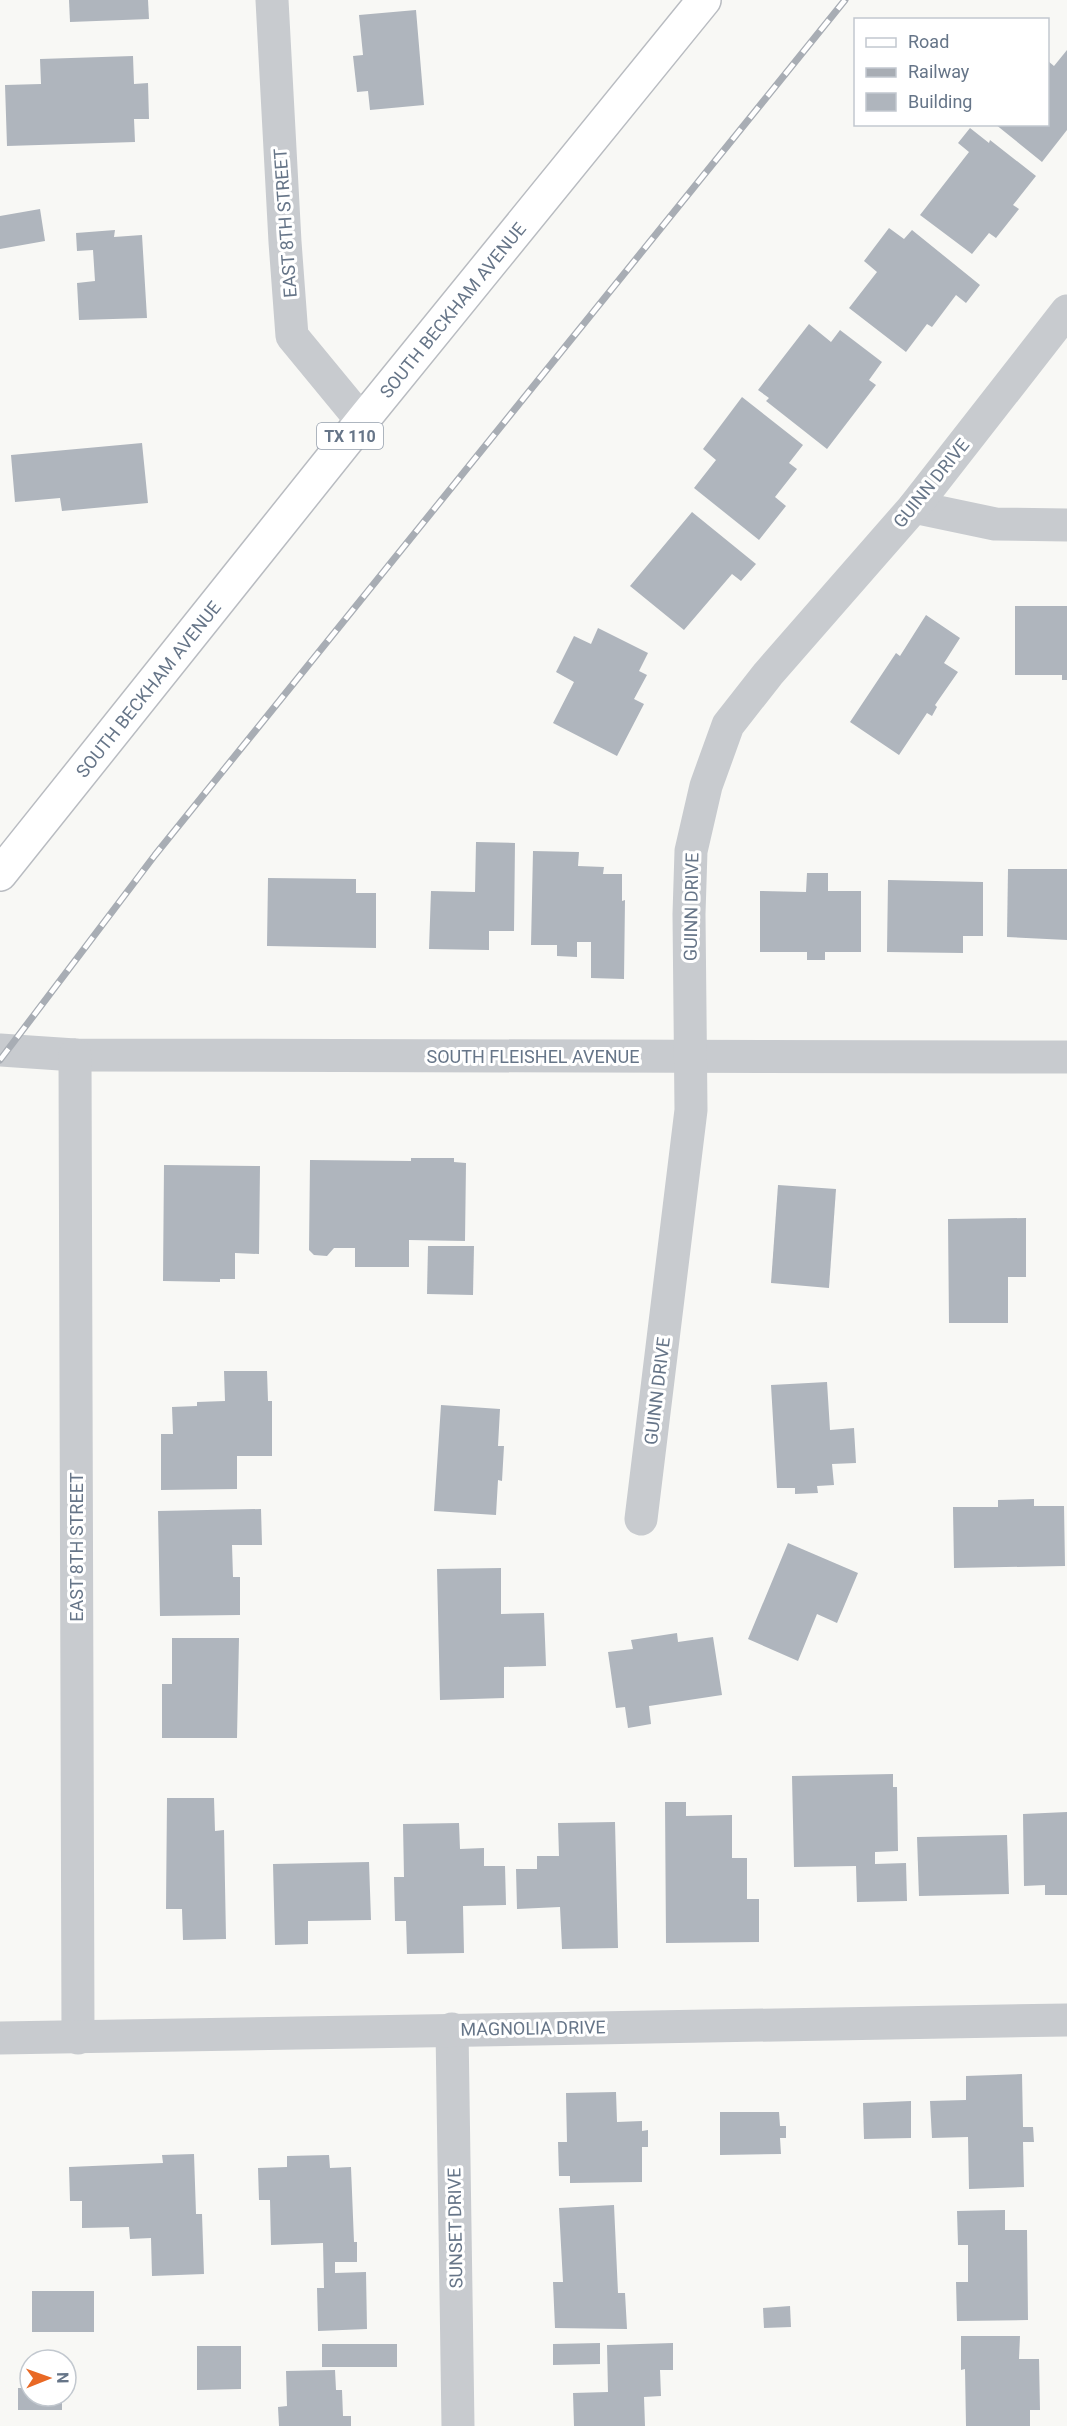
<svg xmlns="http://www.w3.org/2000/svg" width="1067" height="2426" viewBox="0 0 1067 2426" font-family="Roboto,sans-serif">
  <rect width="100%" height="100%" fill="#f8f8f5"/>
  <g fill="#afb5bd">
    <polygon points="69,0 148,0 149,19 70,22"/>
    <polygon points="416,10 424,105 370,110 368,91 357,92 353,56 363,55 359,15"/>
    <polygon points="1067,50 1067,130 1042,162 995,124 1048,124 1048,61 1054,66"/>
    <polygon points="133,56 134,84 148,83 149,119 134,119 135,142 7,146 5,85 41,84 40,59"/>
    <polygon points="970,128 989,143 990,140 1036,176 1013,205 1019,209 996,238 989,233 972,254 920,215 969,152 958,143"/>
    <polygon points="40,209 45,241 0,249 0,216"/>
    <polygon points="889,228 904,239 912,230 980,285 966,303 956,295 932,327 927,324 906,352 849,308 877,272 864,261"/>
    <polygon points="115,230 114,237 142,235 147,318 79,320 77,283 95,281 93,250 77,251 76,233"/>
    <polygon points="809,324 831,342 840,330 882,362 869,380 876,385 827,449 766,401 769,398 758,390"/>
    <polygon points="742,397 803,445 789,463 797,469 775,497 786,506 759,540 694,488 716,460 703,449"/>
    <polygon points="142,443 148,503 62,511 60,498 15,502 11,455"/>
    <polygon points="692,512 756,564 741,581 732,574 684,630 630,586"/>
    <polygon points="1015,606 1067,606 1067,680 1062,680 1062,675 1015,675"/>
    <polygon points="926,615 960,638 944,663 958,672 935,705 937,707 932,716 927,713 899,755 850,722 896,653 900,656"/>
    <polygon points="598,628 648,653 639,671 647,675 634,699 644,704 617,756 553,723 574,682 556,672 574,636 591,644"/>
    <polygon points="476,842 515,843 514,931 489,931 489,950 429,949 431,891 475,892"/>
    <polygon points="533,851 579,852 578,866 604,867 603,874 622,874 622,901 625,900 624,979 591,978 591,942 577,942 577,957 557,956 557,945 531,945"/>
    <polygon points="1008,869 1067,869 1067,940 1007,937"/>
    <polygon points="807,873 828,873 828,891 861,891 861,952 825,952 825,960 807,960 807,952 760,952 760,891 806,892"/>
    <polygon points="268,878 356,879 356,893 376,893 376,948 267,946"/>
    <polygon points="888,880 983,882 983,936 963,936 963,953 887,952"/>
    <polygon points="411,1158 454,1158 454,1162 466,1163 465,1241 409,1240 409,1267 355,1267 355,1248 334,1248 327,1256 314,1255 309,1250 310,1160 411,1161"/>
    <polygon points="164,1165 260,1166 259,1254 235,1253 235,1279 220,1279 220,1282 163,1281"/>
    <polygon points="778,1185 836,1189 829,1288 771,1283"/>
    <polygon points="1026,1218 1026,1277 1008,1277 1008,1323 949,1323 948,1219"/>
    <polygon points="428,1246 474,1246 473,1295 427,1294"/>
    <polygon points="224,1371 267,1371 268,1401 272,1401 272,1456 237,1456 237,1489 161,1490 161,1434 173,1434 172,1407 197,1406 197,1402 225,1401"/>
    <polygon points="827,1382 830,1430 854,1428 856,1463 832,1464 834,1485 817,1486 818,1493 795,1494 795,1488 777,1488 771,1385"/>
    <polygon points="441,1405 500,1409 498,1446 504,1446 502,1481 498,1480 496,1515 434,1511"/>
    <polygon points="1034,1499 1034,1506 1064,1506 1065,1566 954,1568 953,1507 998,1507 998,1500"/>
    <polygon points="261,1509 262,1545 232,1545 233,1577 240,1577 240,1615 160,1616 158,1511"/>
    <polygon points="788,1543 858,1573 837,1623 817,1614 798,1661 748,1639"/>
    <polygon points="501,1568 501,1614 544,1613 546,1666 504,1667 504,1698 440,1700 437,1569"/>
    <polygon points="677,1633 678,1642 713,1637 722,1695 649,1706 651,1724 628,1728 625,1707 616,1708 608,1652 633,1649 631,1640"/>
    <polygon points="172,1638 239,1638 237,1738 162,1738 162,1684 172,1684"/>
    <polygon points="893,1774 893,1787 897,1787 898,1851 875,1852 875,1864 906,1863 907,1901 857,1902 856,1866 794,1867 792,1776"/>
    <polygon points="167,1798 214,1798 215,1831 224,1830 226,1939 183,1940 182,1909 166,1909"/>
    <polygon points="665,1802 686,1802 686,1816 732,1815 732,1858 747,1858 747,1899 759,1899 759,1942 666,1943"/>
    <polygon points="1067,1812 1067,1895 1045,1895 1045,1885 1024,1886 1023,1814"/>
    <polygon points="615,1822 618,1948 562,1949 560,1907 517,1909 516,1869 537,1869 537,1856 559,1856 558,1823"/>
    <polygon points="459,1823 460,1849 484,1848 484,1866 505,1866 506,1905 463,1906 464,1953 407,1954 406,1921 395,1921 394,1877 404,1877 403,1824"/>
    <polygon points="1007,1835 1009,1894 919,1896 917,1837"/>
    <polygon points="369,1862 371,1920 308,1921 308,1944 275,1945 273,1864"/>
    <polygon points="1022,2074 1023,2127 1033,2127 1034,2142 1023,2142 1024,2187 969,2189 968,2137 932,2138 930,2101 966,2100 966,2076"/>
    <polygon points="616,2092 617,2122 642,2121 642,2131 648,2130 648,2147 642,2147 642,2182 570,2183 570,2176 559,2176 558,2142 567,2142 566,2093"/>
    <polygon points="911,2101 911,2138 864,2139 863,2103"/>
    <polygon points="720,2112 779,2112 780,2126 786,2126 786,2138 780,2138 781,2154 720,2155"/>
    <polygon points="194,2154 196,2214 202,2214 204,2274 152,2276 151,2238 130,2239 129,2227 82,2228 82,2201 70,2201 69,2167 163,2163 162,2155"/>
    <polygon points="329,2155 330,2168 351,2167 354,2242 357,2242 357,2262 335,2262 335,2273 366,2272 367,2329 318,2331 317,2288 324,2288 323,2243 271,2245 270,2200 259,2200 258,2168 287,2167 287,2156"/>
    <polygon points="614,2205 618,2293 625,2293 627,2329 555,2328 553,2282 563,2282 559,2208"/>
    <polygon points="1005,2210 1005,2230 1027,2230 1028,2320 957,2321 956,2282 968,2282 968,2245 958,2245 957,2211"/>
    <rect x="32" y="2291" width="62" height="41"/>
    <polygon points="790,2306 791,2327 764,2328 763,2308"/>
    <polygon points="961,2336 1020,2336 1019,2359 1039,2359 1040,2410 1030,2410 1030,2426 966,2426 965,2369 961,2370"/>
    <polygon points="600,2343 600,2364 553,2365 553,2344"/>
    <polygon points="673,2343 673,2370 660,2370 661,2396 644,2397 645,2426 574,2426 573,2393 608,2392 607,2345"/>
    <rect x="322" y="2344" width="75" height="23"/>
    <polygon points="197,2346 241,2346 241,2389 197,2390"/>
    <polygon points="335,2370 336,2390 342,2390 343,2416 351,2416 351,2426 279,2426 278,2407 287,2406 286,2371"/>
    <polygon points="18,2388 30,2388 30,2396 62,2396 62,2410 18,2410"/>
  </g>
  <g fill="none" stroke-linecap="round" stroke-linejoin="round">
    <g stroke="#b9bcc1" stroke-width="36">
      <g id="primary">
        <path id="s1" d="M0,874L362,421L704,0"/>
      </g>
    </g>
    <g stroke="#c8cbcf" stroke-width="33">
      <polyline points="272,0 285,242 292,336 362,421"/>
      <polyline points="914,507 995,524 1067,525"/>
      <polyline points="0,1050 75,1055 1067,1057"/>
      <polyline points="75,1055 78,2038"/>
      <polyline points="641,1519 691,1110 689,914 691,851 706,786 728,725 768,674 914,507 1067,311"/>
      <polyline points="452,2029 458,2426"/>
      <polyline points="0,2038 1067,2020"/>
    </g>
    <use href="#primary" stroke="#fff" stroke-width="33"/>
    <g stroke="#a8adb4" stroke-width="7">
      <polyline id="rail" points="0,1060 155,855 845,0"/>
    </g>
    <use href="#rail" stroke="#fff" stroke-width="4.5" stroke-dasharray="14" stroke-linecap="butt"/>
  </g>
  <g text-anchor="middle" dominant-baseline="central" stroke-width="6" stroke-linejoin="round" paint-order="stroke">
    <rect fill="#fff" stroke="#949eac" stroke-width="1.5" x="317" y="423" width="66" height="26" rx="4.5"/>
    <g font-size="16" font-weight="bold" fill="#667588">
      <text x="350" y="436">TX 110</text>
    </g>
    <g font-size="18" fill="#667588" stroke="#fff">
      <text transform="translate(285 223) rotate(-94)">EAST 8TH STREET</text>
      <text stroke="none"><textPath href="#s1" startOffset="723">SOUTH BECKHAM AVENUE</textPath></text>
      <text transform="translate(931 483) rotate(-51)">GUINN DRIVE</text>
      <text stroke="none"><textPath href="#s1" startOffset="237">SOUTH BECKHAM AVENUE</textPath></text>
      <text transform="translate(691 907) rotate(-89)">GUINN DRIVE</text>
      <text x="533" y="1056">SOUTH FLEISHEL AVENUE</text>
      <text transform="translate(657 1391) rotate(-83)">GUINN DRIVE</text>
      <text transform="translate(76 1547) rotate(-90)">EAST 8TH STREET</text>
      <text transform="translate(533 2028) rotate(-1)">MAGNOLIA DRIVE</text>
      <text transform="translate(455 2228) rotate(-91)">SUNSET DRIVE</text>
    </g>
  </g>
  <rect x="854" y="18" width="195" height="108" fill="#ffffff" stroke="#c2c8cf" stroke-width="1.5"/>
  <rect x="866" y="38" width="30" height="9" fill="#ffffff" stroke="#c2c8cf" stroke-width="1.5"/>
  <text x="908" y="48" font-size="18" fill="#667588">Road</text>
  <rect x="866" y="68" width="30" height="9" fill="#a8adb4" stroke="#c2c8cf" stroke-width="1.5"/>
  <text x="908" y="78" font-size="18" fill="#667588">Railway</text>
  <rect x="866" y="93" width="30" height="18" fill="#afb5bd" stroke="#c2c8cf" stroke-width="1.5"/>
  <text x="908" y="108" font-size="18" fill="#667588">Building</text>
  <g transform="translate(48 2378) rotate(89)"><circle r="28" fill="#ffffff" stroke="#c2c8cf" stroke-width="1.5"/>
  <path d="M0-4.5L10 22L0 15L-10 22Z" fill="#e96925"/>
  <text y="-9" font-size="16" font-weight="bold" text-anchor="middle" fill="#667588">N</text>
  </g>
</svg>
